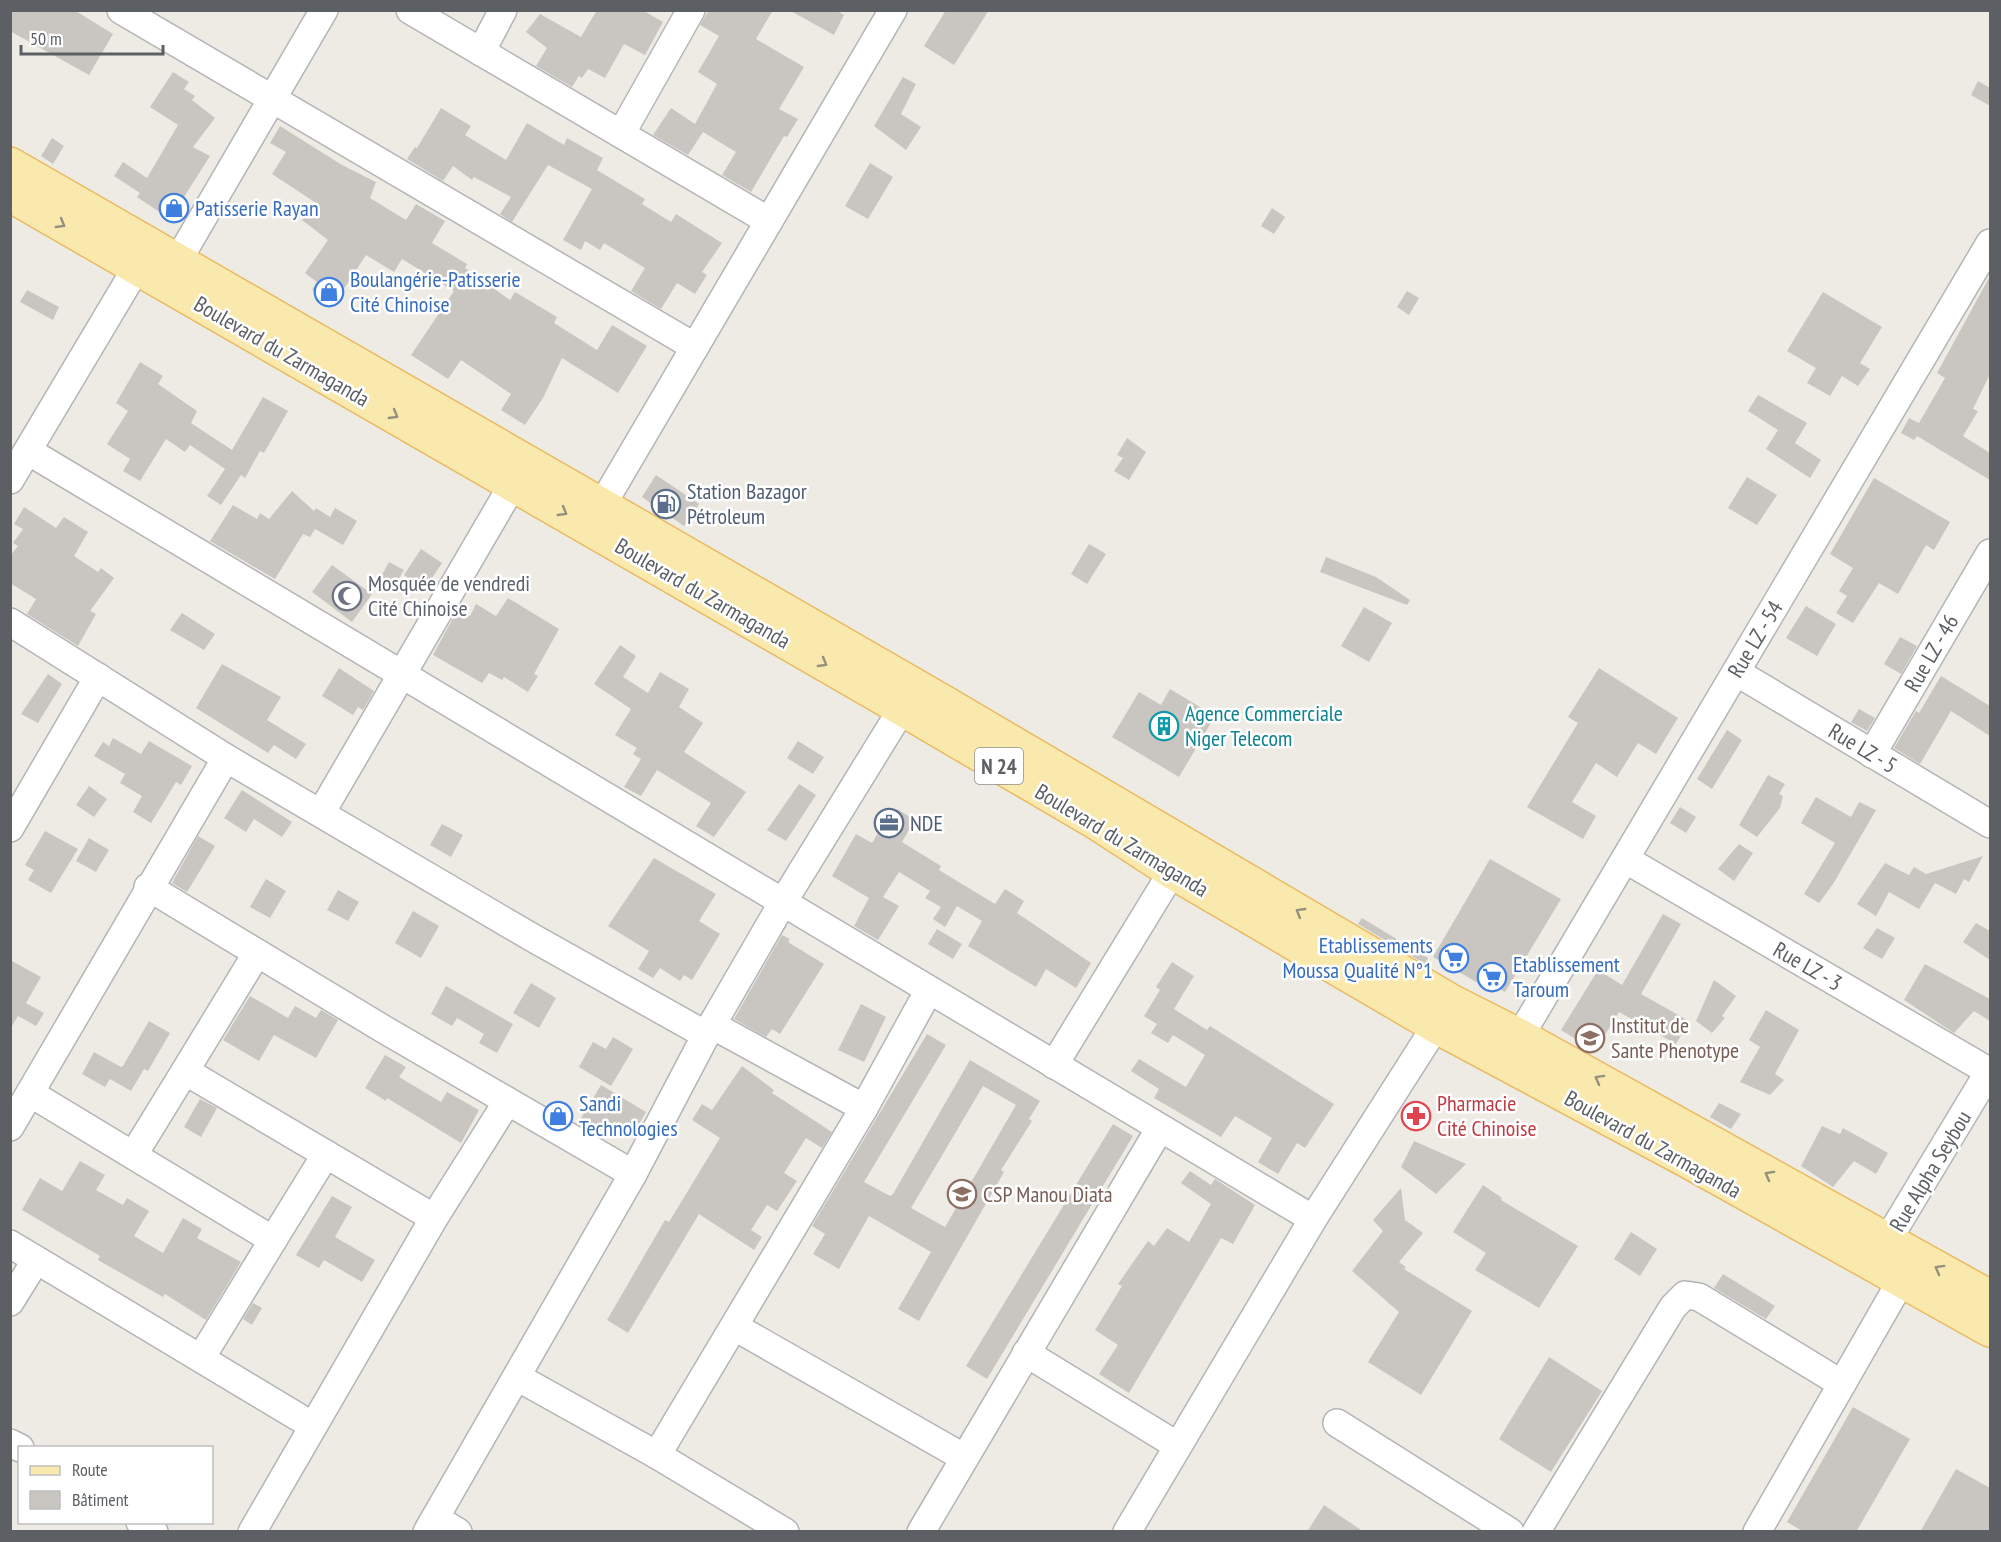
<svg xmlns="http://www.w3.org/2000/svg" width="2001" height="1542" viewBox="0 0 2001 1542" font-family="'PT Sans Narrow',sans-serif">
  <rect width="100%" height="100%" fill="#eeebe4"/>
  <g fill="#c9c6c2" fill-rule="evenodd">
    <polygon points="10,10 74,10 113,34 89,75 10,31"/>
    <polygon points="597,10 642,10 663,22 645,55 624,44 605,78 588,69 582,78 579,76 572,87 536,66 547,48 526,32 540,14 581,37"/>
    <polygon points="709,10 773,10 756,39 804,67 779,109 798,119 787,137 784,136 751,192 722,175 736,152 703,132 688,155 653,135 671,108 695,124 717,84 698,72 719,36 700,25"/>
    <polygon points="789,10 836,10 844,15 834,35"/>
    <polygon points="946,10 989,10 954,65 924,46"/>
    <polygon points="173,72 189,82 184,89 195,96 192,100 215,118 193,147 210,156 170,219 137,197 140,193 114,176 123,162 147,178 178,125 150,107"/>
    <polygon points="903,77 916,84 901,114 921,127 906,150 874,126"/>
    <polygon points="1978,81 1990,88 1990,106 1971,95"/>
    <polygon points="441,108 471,126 465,135 506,160 527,123 564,145 567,138 603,158 597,170 645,199 642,204 671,222 676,214 722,243 702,272 707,275 695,294 677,283 661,309 631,291 645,268 604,243 600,250 585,241 581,250 563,240 592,189 548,165 512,222 500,214 511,197 474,177 472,180 453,166 443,181 407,159 415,147 417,148"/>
    <polygon points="280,126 342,165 376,182 370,198 406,220 416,204 445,221 432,243 467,264 465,268 510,300 515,292 557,317 554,323 597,350 612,325 647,346 618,393 562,358 543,398 525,425 501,410 511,394 461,360 448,379 411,355 454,291 402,259 394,272 366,255 334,304 312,290 317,282 305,273 328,240 302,220 316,203 272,174 286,152 270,143"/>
    <polygon points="52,138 64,146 53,164 41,156"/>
    <polygon points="870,163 893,177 868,219 845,206"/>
    <polygon points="1272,208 1285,217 1274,234 1261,226"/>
    <polygon points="1990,276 1990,374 1973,409 1978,411 1963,436 1990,453 1990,480 1917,436 1914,440 1901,433 1909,418 1919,423 1945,378 1937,373"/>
    <polygon points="27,290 59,307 53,320 20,302"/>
    <polygon points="1407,291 1419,298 1409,315 1397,307"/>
    <polygon points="1823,292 1882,327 1860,363 1870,369 1858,386 1842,376 1830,396 1807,383 1816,368 1787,351"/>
    <polygon points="140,362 163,376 158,384 197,411 191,423 232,450 263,397 288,411 264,453 260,451 245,478 241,475 221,505 207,496 225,469 190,445 185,452 166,439 140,481 123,471 130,459 107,444 128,411 116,403"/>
    <polygon points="1758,395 1807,423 1795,443 1821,460 1810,478 1766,449 1778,430 1748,411"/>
    <polygon points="1127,438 1146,452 1129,480 1114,471 1123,458 1117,455"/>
    <polygon points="656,475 699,504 684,526 642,497"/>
    <polygon points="1747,477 1777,495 1757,525 1728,508"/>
    <polygon points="1874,478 1950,522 1934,550 1926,545 1898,594 1879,583 1853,623 1836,613 1847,596 1839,591 1853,568 1830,554"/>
    <polygon points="292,491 314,511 316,508 330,517 335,508 357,521 343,545 315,529 310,537 303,534 275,579 210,541 233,505 257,519 260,513 269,519"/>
    <polygon points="24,507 56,528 64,517 88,532 74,556 98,572 101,568 114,578 90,611 96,614 78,646 27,614 36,599 10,583 10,556 18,546 13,543 23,529 14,524"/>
    <polygon points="1089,544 1106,554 1087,584 1071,574"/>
    <polygon points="421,549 442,563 425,589 404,575"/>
    <polygon points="1326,557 1376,577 1410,600 1407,605 1320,572"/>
    <polygon points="389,562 404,570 392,590 378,582"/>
    <polygon points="332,565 372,594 352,622 312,592"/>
    <polygon points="508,598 559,629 534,674 538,676 528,692 504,677 502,680 489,673 482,683 433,655 458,609 470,616 476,604 496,616"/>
    <polygon points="1806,606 1836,624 1817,656 1786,638"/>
    <polygon points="1364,607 1392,623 1369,662 1341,646"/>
    <polygon points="182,613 215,634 204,650 170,630"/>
    <polygon points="1900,637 1917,646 1901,674 1884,664"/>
    <polygon points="620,645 636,656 623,677 648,693 660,672 689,689 679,707 703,723 684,752 746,792 714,837 696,826 711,803 657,770 641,796 624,787 641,759 633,754 637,748 615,735 631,709 594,684"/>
    <polygon points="222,664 281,697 267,720 306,744 296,759 274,745 268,753 196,708"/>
    <polygon points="339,668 374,691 363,710 358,707 353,715 322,696"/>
    <polygon points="1599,668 1678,718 1656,754 1638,743 1617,777 1596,763 1572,802 1596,816 1583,839 1527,807 1578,723 1568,717"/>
    <polygon points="48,674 62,684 38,723 21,714"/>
    <polygon points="1941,676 1990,706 1990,736 1951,711 1920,764 1894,748 1916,711 1919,713"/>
    <polygon points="1170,689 1215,716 1179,777 1112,737 1139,692 1161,705"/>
    <polygon points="1859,709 1875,718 1867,731 1851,722"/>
    <polygon points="1727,730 1742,740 1712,789 1697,779"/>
    <polygon points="113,738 141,754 149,741 192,766 181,785 176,782 151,823 133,812 142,796 120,783 125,774 94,756 103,742 109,746"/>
    <polygon points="798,741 824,757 813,774 787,758"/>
    <polygon points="1768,775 1785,784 1779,794 1783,796 1780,808 1757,837 1739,825"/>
    <polygon points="799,784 816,795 786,841 767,830"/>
    <polygon points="89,786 107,799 94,817 76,805"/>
    <polygon points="242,790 292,822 282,837 254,819 246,832 224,818"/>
    <polygon points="1816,797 1851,817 1859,802 1876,810 1833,884 1819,903 1804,894 1835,843 1801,823"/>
    <polygon points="1680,807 1696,817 1686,833 1670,823"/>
    <polygon points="897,809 915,820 902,842 941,866 939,870 995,904 1005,889 1024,901 1017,913 1091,963 1076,988 1046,969 1036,987 968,946 982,921 957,906 945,927 933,919 941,907 925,898 930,891 899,872 883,897 899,906 878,940 854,926 869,898 832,876 856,834 872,843 887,818 891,820"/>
    <polygon points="442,824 463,835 451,857 430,845"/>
    <polygon points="45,831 78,849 51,893 28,880 34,870 25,865"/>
    <polygon points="198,836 215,846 187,892 172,883"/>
    <polygon points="89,838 109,850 96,872 76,861"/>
    <polygon points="1739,844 1753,853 1734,881 1718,869"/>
    <polygon points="1983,856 1969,882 1964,879 1956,894 1935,883 1919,909 1889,892 1876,916 1857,904 1885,863 1909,875 1914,867 1926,874"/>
    <polygon points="654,858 716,894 699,921 720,934 692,980 684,975 680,981 660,968 653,978 638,969 649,951 608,926"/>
    <polygon points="1490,859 1561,899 1505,992 1493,985 1490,990 1433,957"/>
    <polygon points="266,879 286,891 270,918 250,907"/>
    <polygon points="338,890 359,902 348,921 327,910"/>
    <polygon points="413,911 439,926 421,958 395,943"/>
    <polygon points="1663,914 1681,924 1641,994 1689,1021 1676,1044 1619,1012 1595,1051 1561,1030 1598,970 1622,985"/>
    <polygon points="1362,918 1428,958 1425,964 1358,924"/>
    <polygon points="1976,923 1990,931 1990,960 1963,942"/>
    <polygon points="1877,928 1895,938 1882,959 1863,948"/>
    <polygon points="937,929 962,944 953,959 928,944"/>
    <polygon points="782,935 790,939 788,942 824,964 780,1034 772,1029 766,1037 734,1019"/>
    <polygon points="10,960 41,977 26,1003 44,1013 36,1026 18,1016 10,1029"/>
    <polygon points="1172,962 1194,976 1174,1009 1207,1030 1210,1026 1334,1104 1305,1148 1297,1143 1278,1174 1258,1162 1272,1138 1235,1116 1221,1137 1154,1098 1159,1089 1131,1071 1139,1059 1186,1087 1205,1055 1173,1035 1168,1043 1151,1033 1157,1024 1144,1016 1160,990 1156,987"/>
    <polygon points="1925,964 1990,999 1990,1021 1974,1011 1954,1033 1904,1000"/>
    <polygon points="1714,980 1736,996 1722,1016 1725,1018 1712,1033 1696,1021"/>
    <polygon points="531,983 556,998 539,1028 513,1013"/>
    <polygon points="446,986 513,1024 497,1053 479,1043 484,1034 457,1018 452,1026 431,1014"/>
    <polygon points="250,996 288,1018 295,1006 316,1018 321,1010 338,1020 316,1058 274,1035 259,1061 223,1040"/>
    <polygon points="861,1004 886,1017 864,1062 838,1050"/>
    <polygon points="1766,1010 1799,1030 1775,1074 1784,1080 1770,1095 1740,1082 1760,1047 1749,1040"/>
    <polygon points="149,1021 170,1033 148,1071 144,1069 131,1091 110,1079 105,1087 82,1074 94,1052 121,1067 123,1066"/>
    <path d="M927,1034L946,1045L864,1182L890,1196L893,1194L970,1060L1040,1101L1029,1119L1032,1121L1001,1170L1004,1172L919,1321L898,1309L931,1252L869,1216L839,1269L813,1254L825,1234L812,1226ZM983,1086L1016,1105L945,1227L911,1208Z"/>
    <polygon points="613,1037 633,1049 611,1086 579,1067 593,1042 606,1049"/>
    <polygon points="385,1055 406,1067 399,1077 441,1102 447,1092 479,1110 461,1143 387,1098 386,1101 365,1088"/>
    <polygon points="742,1066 774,1090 772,1093 832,1132 822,1148 806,1138 784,1173 797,1181 777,1211 767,1205 751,1230 762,1237 754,1250 699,1214 628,1333 607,1320 665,1220 669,1222 720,1138 692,1120 702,1104 712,1110"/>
    <polygon points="601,1085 646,1112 632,1136 607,1121 601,1130 581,1118"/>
    <polygon points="200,1099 217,1108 201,1137 184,1127"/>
    <polygon points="1719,1103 1741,1114 1731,1129 1710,1117"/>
    <polygon points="1113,1124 1133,1136 987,1379 966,1366"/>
    <polygon points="1822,1126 1840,1134 1843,1128 1888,1153 1876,1174 1854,1161 1833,1187 1801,1166"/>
    <polygon points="1414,1141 1466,1164 1436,1194 1401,1167"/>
    <polygon points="80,1161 105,1175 96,1190 123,1205 127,1198 149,1211 134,1236 163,1253 183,1218 202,1229 197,1238 241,1262 206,1320 165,1294 163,1297 98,1260 100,1256 22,1210 40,1178 62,1191"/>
    <polygon points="1190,1171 1211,1185 1215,1179 1255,1205 1233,1244 1221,1238 1129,1393 1099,1374 1118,1345 1095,1330 1122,1286 1118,1284 1148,1241 1154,1246 1167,1228 1189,1242 1211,1204 1181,1183"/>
    <polygon points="1483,1185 1502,1198 1501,1200 1578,1246 1539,1308 1475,1270 1486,1253 1453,1232"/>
    <polygon points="1401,1188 1405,1220 1423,1233 1399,1262 1406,1267 1404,1269 1472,1311 1421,1395 1368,1362 1399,1312 1352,1271 1383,1231 1373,1220"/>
    <polygon points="332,1196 352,1207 335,1237 375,1260 362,1282 324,1260 319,1268 296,1255"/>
    <polygon points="1631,1232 1657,1249 1640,1276 1614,1259"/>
    <polygon points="1723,1274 1775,1306 1766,1319 1714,1288"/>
    <polygon points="253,1303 262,1308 252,1325 243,1319"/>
    <polygon points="1549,1357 1602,1391 1551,1472 1499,1439"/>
    <polygon points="1853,1407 1910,1439 1856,1532 1804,1532 1787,1522"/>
    <polygon points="1956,1469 1990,1488 1990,1532 1920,1532"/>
    <polygon points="1324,1505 1364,1532 1307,1532"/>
  </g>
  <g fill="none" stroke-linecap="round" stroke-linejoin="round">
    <g stroke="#b2b5b8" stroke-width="30">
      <g id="minor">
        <polyline points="121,10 695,347"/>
        <polyline points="410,10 769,221"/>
        <polyline points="481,52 503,10"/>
        <polyline points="621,134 691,10"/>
        <polyline points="177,262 324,10"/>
        <polyline points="28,451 1313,1219"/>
        <polyline points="10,480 137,267"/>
        <polyline points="602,505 893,10"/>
        <polyline points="10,622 226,758 533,938 706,1035"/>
        <polyline points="1736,672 1990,824"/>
        <polyline points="1872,754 1990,553"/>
        <polyline points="321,813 513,484"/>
        <polyline points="10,828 98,677"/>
        <polyline points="1625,859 1990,1072"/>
        <polyline points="148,887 385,1030 633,1174"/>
        <polyline points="257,953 185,1071 434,1218"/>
        <polyline points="712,1025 864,1108"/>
        <polyline points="1520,1036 1990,243"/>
        <polyline points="1054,1065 1172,872"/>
        <polyline points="30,1093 273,1240 201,1358"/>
        <polyline points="10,1127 226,758"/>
        <polyline points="134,1154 185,1071"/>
        <polyline points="273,1240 326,1154"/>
        <polyline points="1887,1241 1990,1070"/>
        <polyline points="10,1244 313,1426"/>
        <polyline points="10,1302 36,1260"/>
        <polyline points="735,1327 963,1457"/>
        <polyline points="1026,1353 1178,1446"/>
        <polyline points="517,1377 657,1455 785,1532"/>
        <polyline points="1337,1423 1510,1532"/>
        <polyline points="10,1443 20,1448"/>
        <polyline points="657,1455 864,1108 929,990"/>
        <polyline points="435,1518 458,1532"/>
        <polyline points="140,1522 154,1532"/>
        <polyline points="252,1532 434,1218 507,1102"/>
        <polyline points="427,1532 633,1174 706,1035 783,902 902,709"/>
        <polyline points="921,1532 1160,1128"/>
        <polyline points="1127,1532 1313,1219 1446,1010"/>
        <polyline points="1536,1532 1673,1307 1685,1295 1699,1297 1842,1384"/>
        <polyline points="1757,1532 1901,1281"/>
      </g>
    </g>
    <g stroke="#e9bb62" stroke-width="36">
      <g id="major">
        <polyline points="10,164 942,701 1451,1001 1520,1036 1990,1297"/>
        <polyline points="10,195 902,709 1095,822 1172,872 1437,1027 1684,1159 1990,1330"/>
      </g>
    </g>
    <use href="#minor" stroke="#fff" stroke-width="27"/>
    <use href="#major" stroke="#fae9ad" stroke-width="33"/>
  </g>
  <defs><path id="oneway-chevron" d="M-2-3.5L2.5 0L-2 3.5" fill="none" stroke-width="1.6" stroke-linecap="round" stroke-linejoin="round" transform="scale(1.5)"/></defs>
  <g stroke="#93907e">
    <use href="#oneway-chevron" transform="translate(61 224) rotate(30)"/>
    <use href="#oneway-chevron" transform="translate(394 415) rotate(30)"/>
    <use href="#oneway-chevron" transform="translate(563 512) rotate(30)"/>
    <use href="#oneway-chevron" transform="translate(823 663) rotate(30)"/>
    <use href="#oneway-chevron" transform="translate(1300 912) rotate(-149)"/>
    <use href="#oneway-chevron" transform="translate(1599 1079) rotate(-151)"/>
    <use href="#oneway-chevron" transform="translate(1769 1175) rotate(-151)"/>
    <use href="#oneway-chevron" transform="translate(1939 1269) rotate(-151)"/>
  </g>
  <defs>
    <g id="shop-ring" transform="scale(1.5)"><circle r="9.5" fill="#fff" stroke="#3f7fe0" stroke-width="1.5"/><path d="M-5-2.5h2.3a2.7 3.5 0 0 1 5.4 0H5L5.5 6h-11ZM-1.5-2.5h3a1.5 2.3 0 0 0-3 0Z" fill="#3f7fe0"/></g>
    <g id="fuel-ring" transform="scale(1.5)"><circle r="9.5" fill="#fff" stroke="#5c6f8a" stroke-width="1.5"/><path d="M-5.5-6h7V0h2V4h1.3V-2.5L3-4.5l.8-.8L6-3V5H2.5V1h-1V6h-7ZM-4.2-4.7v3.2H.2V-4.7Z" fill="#5c6f8a"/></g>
    <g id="mosque-ring" transform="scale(1.5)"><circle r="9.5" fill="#fff" stroke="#6b7280" stroke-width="1.5"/><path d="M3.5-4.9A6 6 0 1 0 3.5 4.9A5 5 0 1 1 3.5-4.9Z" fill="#6b7280"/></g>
    <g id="building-ring" transform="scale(1.5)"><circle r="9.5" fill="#fff" stroke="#0f9aa8" stroke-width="1.5"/><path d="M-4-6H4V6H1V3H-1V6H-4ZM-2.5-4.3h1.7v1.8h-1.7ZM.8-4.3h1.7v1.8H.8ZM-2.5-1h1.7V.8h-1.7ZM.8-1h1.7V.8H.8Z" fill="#0f9aa8"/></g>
    <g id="office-ring" transform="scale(1.5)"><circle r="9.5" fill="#fff" stroke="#5c6f8a" stroke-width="1.5"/><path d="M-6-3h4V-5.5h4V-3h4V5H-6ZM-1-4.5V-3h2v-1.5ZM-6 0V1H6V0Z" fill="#5c6f8a"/></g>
    <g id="supermarket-ring" transform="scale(1.5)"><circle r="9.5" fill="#fff" stroke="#3f7fe0" stroke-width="1.5"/><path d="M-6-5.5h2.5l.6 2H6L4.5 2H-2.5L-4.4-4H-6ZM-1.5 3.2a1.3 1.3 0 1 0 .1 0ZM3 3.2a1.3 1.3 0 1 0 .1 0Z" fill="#3f7fe0"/></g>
    <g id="university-ring" transform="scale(1.5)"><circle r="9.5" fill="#fff" stroke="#8d6e63" stroke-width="1.5"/><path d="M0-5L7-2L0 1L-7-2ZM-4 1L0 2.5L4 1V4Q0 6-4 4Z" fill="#8d6e63"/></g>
    <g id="pharmacy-ring" transform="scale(1.5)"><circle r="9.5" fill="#fff" stroke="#e0444e" stroke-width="1.5"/><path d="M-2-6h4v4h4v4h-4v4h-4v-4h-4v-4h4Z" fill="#e0444e"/></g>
    <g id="school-ring" transform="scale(1.5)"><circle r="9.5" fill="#fff" stroke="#8d6e63" stroke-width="1.5"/><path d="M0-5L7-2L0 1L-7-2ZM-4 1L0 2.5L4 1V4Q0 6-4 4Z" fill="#8d6e63"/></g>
  </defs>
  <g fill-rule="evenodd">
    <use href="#shop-ring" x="174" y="208"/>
    <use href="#shop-ring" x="329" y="292"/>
    <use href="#fuel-ring" x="666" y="504"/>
    <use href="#mosque-ring" x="347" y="596"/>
    <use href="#building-ring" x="1164" y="726"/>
    <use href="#office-ring" x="889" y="823"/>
    <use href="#supermarket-ring" x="1454" y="958"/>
    <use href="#supermarket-ring" x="1492" y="977"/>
    <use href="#university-ring" x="1590" y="1038"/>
    <use href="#shop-ring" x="558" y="1116"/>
    <use href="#pharmacy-ring" x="1416" y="1116"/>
    <use href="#school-ring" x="962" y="1194"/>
  </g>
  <g text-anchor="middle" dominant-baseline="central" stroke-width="5" stroke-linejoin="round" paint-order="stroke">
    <rect fill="#fff" stroke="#8d9092" stroke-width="1.5" x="975" y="748" width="48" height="36" rx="4.5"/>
    <g font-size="21" font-weight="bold" fill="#5c6064">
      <text x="999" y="766">N 24</text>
    </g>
    <g font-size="22" fill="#366cbe" stroke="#fff" text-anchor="start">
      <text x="195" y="208">Patisserie Rayan</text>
      <text x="350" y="279">Boulangérie-Patisserie<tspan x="350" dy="25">Cité Chinoise</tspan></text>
      <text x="1433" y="945" text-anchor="end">Etablissements<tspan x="1433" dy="25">Moussa Qualité N°1</tspan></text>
      <text x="1513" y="964">Etablissement<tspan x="1513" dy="25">Taroum</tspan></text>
      <text x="579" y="1103">Sandi<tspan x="579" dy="25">Technologies</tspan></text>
    </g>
    <g font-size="22" fill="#5c6064" stroke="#fff">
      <text transform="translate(282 351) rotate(30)">Boulevard du Zarmaganda</text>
      <text transform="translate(703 593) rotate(30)">Boulevard du Zarmaganda</text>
      <text transform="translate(1755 639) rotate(-59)">Rue LZ - 54</text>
      <text transform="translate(1931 653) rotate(-60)">Rue LZ - 46</text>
      <text transform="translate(1863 748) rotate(31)">Rue LZ - 5</text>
      <text transform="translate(1122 840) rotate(31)">Boulevard du Zarmaganda</text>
      <text transform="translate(1808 966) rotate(30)">Rue LZ - 3</text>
      <text transform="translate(1653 1144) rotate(29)">Boulevard du Zarmaganda</text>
      <text transform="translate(1930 1171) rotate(-59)">Rue Alpha Seybou</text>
    </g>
    <g font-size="22" fill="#4e5e75" stroke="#fff" text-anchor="start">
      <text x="687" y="491">Station Bazagor<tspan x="687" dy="25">Pétroleum</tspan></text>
      <text x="910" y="823">NDE</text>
    </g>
    <g font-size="22" fill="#5b616d" stroke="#fff" text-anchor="start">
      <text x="368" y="583">Mosquée de vendredi<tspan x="368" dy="25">Cité Chinoise</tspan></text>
    </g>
    <g font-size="22" fill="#0d838f" stroke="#fff" text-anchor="start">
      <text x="1185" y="713">Agence Commerciale<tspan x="1185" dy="25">Niger Telecom</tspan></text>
    </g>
    <g font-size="22" fill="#785e54" stroke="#fff" text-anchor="start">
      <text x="1611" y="1025">Institut de<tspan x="1611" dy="25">Sante Phenotype</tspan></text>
      <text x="983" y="1194">CSP Manou Diata</text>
    </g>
    <g font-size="22" fill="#be3a42" stroke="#fff" text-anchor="start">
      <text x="1437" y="1103">Pharmacie<tspan x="1437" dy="25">Cité Chinoise</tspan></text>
    </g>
  </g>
  <rect width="2001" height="1542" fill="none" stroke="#5c6064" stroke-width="24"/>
  <rect x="18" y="1446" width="195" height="78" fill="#ffffff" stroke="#bebfc1" stroke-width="1.5"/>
  <rect x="30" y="1466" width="30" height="9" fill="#fae9ad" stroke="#bebfc1" stroke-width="1.5"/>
  <text x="72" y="1476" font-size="18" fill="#5c6064">Route</text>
  <rect x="30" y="1491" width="30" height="18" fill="#c9c6c2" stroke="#bebfc1" stroke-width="1.5"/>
  <text x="72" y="1506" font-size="18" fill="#5c6064">Bâtiment</text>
  <path d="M21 45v9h142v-9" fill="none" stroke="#5c6064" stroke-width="3"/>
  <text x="30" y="45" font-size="18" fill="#5c6064" stroke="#ffffff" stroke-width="4.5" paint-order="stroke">50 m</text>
</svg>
